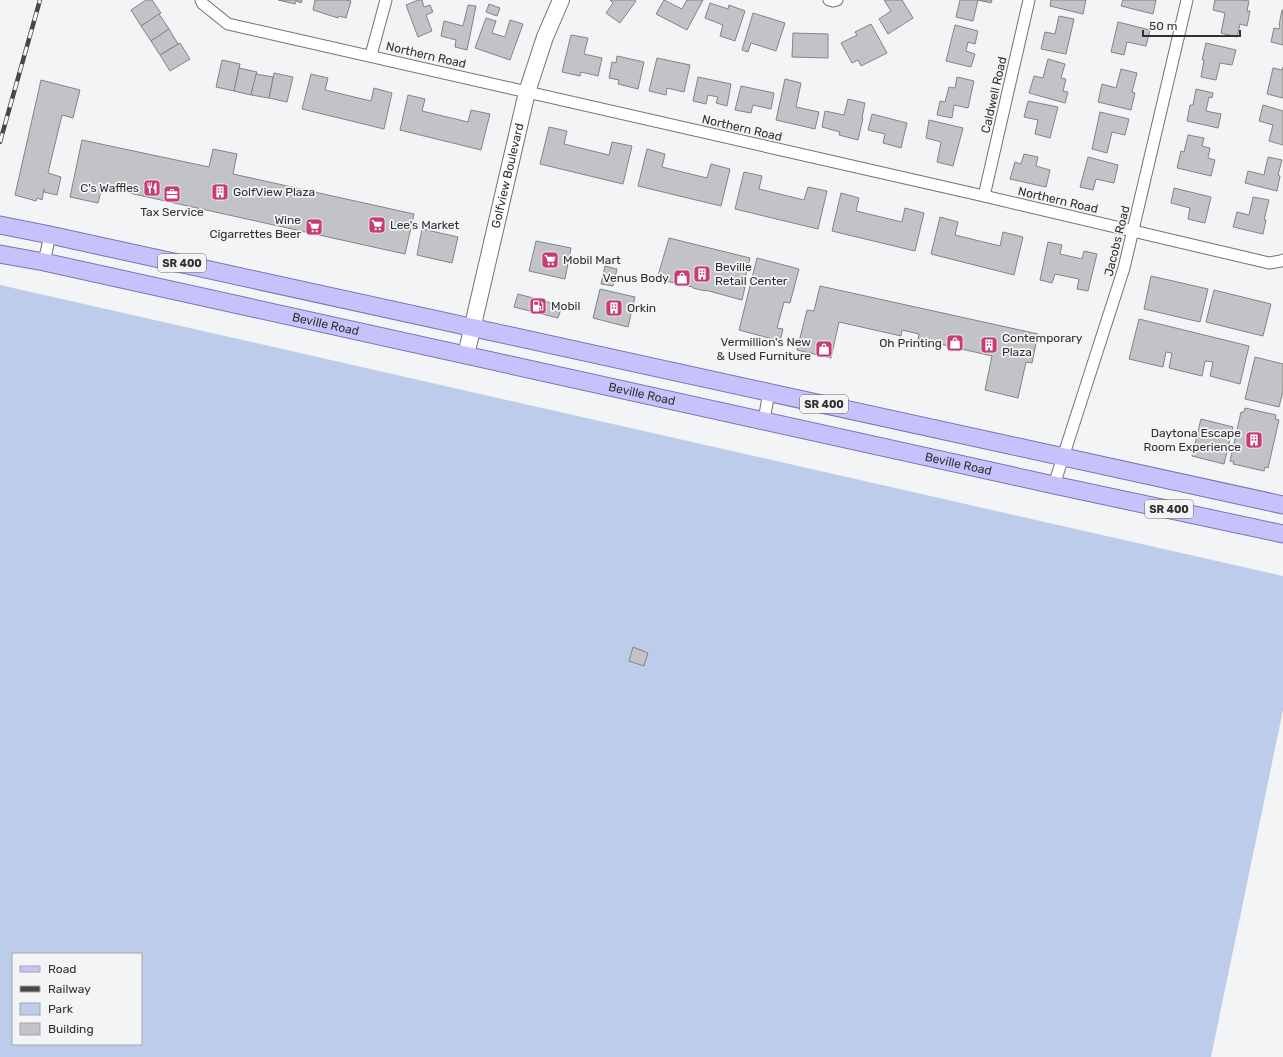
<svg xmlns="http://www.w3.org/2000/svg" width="1283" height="1057" viewBox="0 0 1283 1057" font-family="Rubik,sans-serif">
  <rect width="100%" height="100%" fill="#f3f4f6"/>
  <path fill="#becceb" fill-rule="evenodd" d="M0,285L1283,576V710L1211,1057H0ZM13,954H141V1044H13Z"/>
  <g fill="#c2c3c6" stroke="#838486">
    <polygon points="146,0 152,0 161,13 141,26 131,10"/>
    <polygon points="278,0 302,0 301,3 296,1 295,4"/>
    <polygon points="315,0 346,0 351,1 346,18 339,16 338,18 313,10"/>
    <polygon points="418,0 422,0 424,7 430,5 433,12 426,15 432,31 418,37 406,5"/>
    <polygon points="610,0 634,0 636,1 620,23 606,13 613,3"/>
    <polygon points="664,0 682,9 687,0 703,0 687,30 656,14"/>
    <polygon points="884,0 902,0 913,18 888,34 879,19 891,11"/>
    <polygon points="960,0 992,0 991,3 978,0 973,21 956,17"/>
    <polygon points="1051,0 1086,0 1083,14 1050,6"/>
    <polygon points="1123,0 1156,0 1153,14 1121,6"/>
    <polygon points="1215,0 1242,0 1249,1 1247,11 1250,11 1247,26 1240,24 1237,37 1221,33 1225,13 1213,10"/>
    <polygon points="710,3 728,9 729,5 745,11 735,41 720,36 723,25 705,18"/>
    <polygon points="489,4 500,8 497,16 486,12"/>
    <polygon points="468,5 476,6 467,50 455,47 456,40 441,36 444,21 463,26"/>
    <polygon points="1282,10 1283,10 1283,45 1271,42 1274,28 1279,29 1280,26 1279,25"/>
    <polygon points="753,13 785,23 776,51 751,43 748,52 742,50"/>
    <polygon points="159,14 169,29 151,41 141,26"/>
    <polygon points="1059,16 1074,19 1066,54 1041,49 1045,32 1055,34"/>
    <polygon points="486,18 496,21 492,33 505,37 510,20 523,24 510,60 475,48"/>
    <polygon points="1118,22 1150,30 1146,46 1127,42 1124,55 1111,52"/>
    <polygon points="871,24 887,53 861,66 858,60 852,63 841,43 857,35 855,32"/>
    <polygon points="955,25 978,31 975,44 968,42 966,51 975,54 971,67 946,61"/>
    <polygon points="169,29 178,44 160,55 151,41"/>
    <polygon points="793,33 828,34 828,58 792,57"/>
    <polygon points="571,35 588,38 584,54 602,58 598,76 581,72 580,76 562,72"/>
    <polygon points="180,43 190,59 170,71 160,55"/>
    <polygon points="1206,43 1236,50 1232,65 1220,63 1216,80 1201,77 1204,60 1202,60"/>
    <polygon points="617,56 644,62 638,89 618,84 619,80 609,78 612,62 616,63"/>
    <polygon points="657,58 690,65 684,92 667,88 666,95 649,91"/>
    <polygon points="1048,59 1065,64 1061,78 1066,79 1063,91 1068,92 1065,103 1029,93 1034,76 1043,78"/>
    <polygon points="222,60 240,64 234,91 216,87"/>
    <polygon points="1283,67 1283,98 1267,94 1273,68 1282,70"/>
    <polygon points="239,68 257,72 251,95 234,91"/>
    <polygon points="1121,69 1137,73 1132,92 1135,93 1131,110 1098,102 1102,84 1116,88"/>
    <polygon points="274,73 293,77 287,102 269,98"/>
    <polygon points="256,74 273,77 269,98 251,95"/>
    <polygon points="311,74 328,78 325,90 371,101 374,88 392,93 384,129 302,109"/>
    <polygon points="698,77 731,84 727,106 716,103 718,97 708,95 706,104 693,101"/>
    <polygon points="957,77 974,81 968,108 954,105 952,118 937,115 940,101 945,102 949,87 955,88"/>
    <polygon points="785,79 801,83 796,107 819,112 815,129 776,120"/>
    <polygon points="41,80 80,90 73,118 62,115 48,173 61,177 57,195 44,192 44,189 42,200 37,198 36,201 15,195"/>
    <polygon points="741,86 774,93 771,109 753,105 751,113 735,110"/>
    <polygon points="1196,89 1213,93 1212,98 1209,97 1206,111 1221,114 1218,128 1187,121 1190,105 1193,105"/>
    <polygon points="408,95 425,99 422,111 468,122 471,110 490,114 481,150 400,130"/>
    <polygon points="848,99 865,103 862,118 863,118 858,140 839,135 840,132 822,127 825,111 844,115"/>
    <polygon points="1028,101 1058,107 1050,138 1035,134 1038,120 1024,117"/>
    <polygon points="1263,105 1283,111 1283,145 1269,141 1273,125 1259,121"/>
    <polygon points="1100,112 1129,119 1125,135 1112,132 1107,153 1092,149"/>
    <polygon points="872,114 907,123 901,148 883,143 885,134 868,130"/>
    <polygon points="929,120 963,128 953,166 937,162 941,142 926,138"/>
    <polygon points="549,127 567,131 564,144 609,155 612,142 632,146 623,184 540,164"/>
    <polygon points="1188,135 1204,138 1202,146 1210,148 1208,158 1215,160 1211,176 1177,168 1181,151 1184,152"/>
    <polygon points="82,140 209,167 213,149 237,154 233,174 414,214 405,254 102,187 98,203 70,197"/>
    <polygon points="647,149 665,154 662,167 707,178 711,164 730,169 721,206 638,186"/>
    <polygon points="1024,154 1038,157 1036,166 1050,170 1046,187 1010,179 1015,162 1021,164"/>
    <polygon points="1088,157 1118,165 1114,183 1096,179 1093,190 1080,187"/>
    <polygon points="1268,157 1282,160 1278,175 1280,176 1277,191 1245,183 1248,171 1264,175"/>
    <polygon points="744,172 762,176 759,189 804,200 808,187 827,191 818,229 735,209"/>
    <polygon points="1174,188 1211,197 1205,223 1188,219 1190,208 1171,203"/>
    <polygon points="841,193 859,198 856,211 902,222 905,208 924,213 915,251 832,231"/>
    <polygon points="1253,197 1269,200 1264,220 1266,220 1263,234 1233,227 1237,212 1249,215"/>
    <polygon points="940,217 958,222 955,235 1000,246 1003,232 1023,237 1014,275 931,254"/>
    <polygon points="422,229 458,237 452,263 417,255"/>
    <polygon points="669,238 750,258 743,287 745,287 742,300 705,290 705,291 693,288 693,287 657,279"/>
    <polygon points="536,241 571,248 565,279 529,271"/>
    <polygon points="1048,242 1062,245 1060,254 1082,259 1084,251 1097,254 1088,291 1077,289 1079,279 1055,274 1052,283 1040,280"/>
    <polygon points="757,258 799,269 790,303 784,302 777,328 783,329 780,341 739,330"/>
    <polygon points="605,266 617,269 613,286 601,284"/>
    <polygon points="1151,276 1208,289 1200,322 1144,309"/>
    <polygon points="820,286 1038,334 1032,363 1026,362 1018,398 985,390 992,356 918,339 919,334 902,330 901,336 839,322 831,358 797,350 807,310 814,311"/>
    <polygon points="600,289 635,297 628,327 593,318"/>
    <polygon points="1214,290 1271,304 1263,336 1206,322"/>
    <polygon points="518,294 562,306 558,318 514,307"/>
    <polygon points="1139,319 1249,346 1240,384 1210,376 1213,362 1205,361 1202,376 1169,368 1172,353 1166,352 1163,367 1129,359"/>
    <polygon points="1255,357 1283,364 1283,391 1279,407 1245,399"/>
    <polygon points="1245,408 1276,415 1275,419 1279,420 1268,468 1265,467 1264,471 1233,464 1234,462 1230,461 1241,412 1244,412"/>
    <polygon points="1201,419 1233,427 1224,464 1192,456"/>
    <polygon points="633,647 648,653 644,666 629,661"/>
  </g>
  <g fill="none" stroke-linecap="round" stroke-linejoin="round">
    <g stroke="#717274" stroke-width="13">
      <g id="street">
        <polyline points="201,0 203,4 228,24 984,196 1269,263 1281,261 1283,260"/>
        <polyline points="829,0 833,1 837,0"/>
        <polyline points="371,55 386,0"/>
        <polyline points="984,196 1029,0"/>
        <polyline points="44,262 50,235"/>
        <polyline points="764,420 769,392"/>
        <polyline points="1054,485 1124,268 1187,0"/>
      </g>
    </g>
    <g stroke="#717274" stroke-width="18">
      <g id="secondary">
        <path id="s1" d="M466,355L527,92L545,37L561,0"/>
      </g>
    </g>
    <g stroke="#7a75b3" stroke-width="19">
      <g id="primary">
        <polyline points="0,225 50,235 1283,505"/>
        <path id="s2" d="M0,254L44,262L1054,485L1283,534"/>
      </g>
    </g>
    <use href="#street" stroke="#fff" stroke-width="11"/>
    <use href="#secondary" stroke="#fff" stroke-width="16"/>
    <use href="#primary" stroke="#c7c2fc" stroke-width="17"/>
    <g stroke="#464747" stroke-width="4.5">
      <polyline id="rail" points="0,142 40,0"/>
    </g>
    <use href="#rail" stroke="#f3f4f6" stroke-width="3" stroke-dasharray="9" stroke-linecap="butt"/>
  </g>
  <defs>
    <g id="restaurant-square" transform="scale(0.9)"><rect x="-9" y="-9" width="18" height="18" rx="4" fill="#c63c75" stroke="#f3f4f6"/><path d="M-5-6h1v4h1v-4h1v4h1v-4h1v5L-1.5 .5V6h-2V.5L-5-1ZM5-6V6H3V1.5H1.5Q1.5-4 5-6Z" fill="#fff"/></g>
    <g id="building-square" transform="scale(0.9)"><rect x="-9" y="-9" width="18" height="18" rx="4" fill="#c63c75" stroke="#f3f4f6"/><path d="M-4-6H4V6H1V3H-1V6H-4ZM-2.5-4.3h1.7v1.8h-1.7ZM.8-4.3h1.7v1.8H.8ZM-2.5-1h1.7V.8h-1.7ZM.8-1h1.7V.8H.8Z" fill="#fff"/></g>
    <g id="office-square" transform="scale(0.9)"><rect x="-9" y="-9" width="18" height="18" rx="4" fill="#c63c75" stroke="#f3f4f6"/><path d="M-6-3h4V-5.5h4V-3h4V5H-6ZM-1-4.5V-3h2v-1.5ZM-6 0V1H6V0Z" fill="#fff"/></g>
    <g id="supermarket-square" transform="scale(0.9)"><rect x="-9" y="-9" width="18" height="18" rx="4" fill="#c63c75" stroke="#f3f4f6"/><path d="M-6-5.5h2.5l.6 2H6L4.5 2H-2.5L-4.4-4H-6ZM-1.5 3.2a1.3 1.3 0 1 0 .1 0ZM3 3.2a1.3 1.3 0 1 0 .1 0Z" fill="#fff"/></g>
    <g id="shop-square" transform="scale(0.9)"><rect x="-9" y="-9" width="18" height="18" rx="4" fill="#c63c75" stroke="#f3f4f6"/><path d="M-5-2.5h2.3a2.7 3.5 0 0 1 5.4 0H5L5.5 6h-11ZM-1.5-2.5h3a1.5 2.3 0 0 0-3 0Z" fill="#fff"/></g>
    <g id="fuel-square" transform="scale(0.9)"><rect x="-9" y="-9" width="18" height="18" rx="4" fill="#c63c75" stroke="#f3f4f6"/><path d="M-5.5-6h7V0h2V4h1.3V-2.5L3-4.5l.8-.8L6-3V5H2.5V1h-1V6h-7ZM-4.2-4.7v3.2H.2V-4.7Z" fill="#fff"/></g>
  </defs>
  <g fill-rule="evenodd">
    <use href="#restaurant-square" x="152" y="188"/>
    <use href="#building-square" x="220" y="192"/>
    <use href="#office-square" x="172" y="194"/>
    <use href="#supermarket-square" x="377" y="225"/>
    <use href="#supermarket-square" x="314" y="227"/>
    <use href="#supermarket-square" x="550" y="260"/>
    <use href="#building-square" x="702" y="274"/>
    <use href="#shop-square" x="682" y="278"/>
    <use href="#fuel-square" x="538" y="306"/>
    <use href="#building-square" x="614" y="308"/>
    <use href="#shop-square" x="955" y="343"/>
    <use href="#building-square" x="989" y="345"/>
    <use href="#shop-square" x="824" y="349"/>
    <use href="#building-square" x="1254" y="440"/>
  </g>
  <g text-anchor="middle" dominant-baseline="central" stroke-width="3.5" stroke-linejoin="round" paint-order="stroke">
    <g fill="#f3f4f6" stroke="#6a6b6b" stroke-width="1">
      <rect x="158" y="254" width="48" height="18" rx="3"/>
      <rect x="800" y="395" width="48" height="18" rx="3"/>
      <rect x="1145" y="500" width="48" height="18" rx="3"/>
    </g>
    <g font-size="11" font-weight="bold" fill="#2f3030">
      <text x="182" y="263">SR 400</text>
      <text x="824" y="404">SR 400</text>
      <text x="1169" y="509">SR 400</text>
    </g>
    <g font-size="12" fill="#2f3030" stroke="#f3f4f6">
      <text transform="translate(426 55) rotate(13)">Northern Road</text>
      <text transform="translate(994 95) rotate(-77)">Caldwell Road</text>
      <text transform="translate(742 128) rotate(13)">Northern Road</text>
      <text stroke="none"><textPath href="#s1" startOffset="184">Golfview Boulevard</textPath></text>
      <text transform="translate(1058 200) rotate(13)">Northern Road</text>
      <text transform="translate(1117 241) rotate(-76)">Jacobs Road</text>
      <text stroke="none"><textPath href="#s2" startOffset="333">Beville Road</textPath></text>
      <text stroke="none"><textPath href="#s2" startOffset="657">Beville Road</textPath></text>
      <text stroke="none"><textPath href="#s2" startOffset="981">Beville Road</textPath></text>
    </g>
    <g font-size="12" fill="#2f3030" stroke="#f3f4f6" text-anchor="start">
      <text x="139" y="188" text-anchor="end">C's Waffles</text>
      <text x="233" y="192">GolfView Plaza</text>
      <text x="172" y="212" text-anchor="middle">Tax Service</text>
      <text x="301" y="220" text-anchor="end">Wine<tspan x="301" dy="14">Cigarrettes Beer</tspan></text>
      <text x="390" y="225">Lee's Market</text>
      <text x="563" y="260">Mobil Mart</text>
      <text x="715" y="267">Beville<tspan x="715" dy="14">Retail Center</tspan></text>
      <text x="669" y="278" text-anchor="end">Venus Body</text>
      <text x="551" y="306">Mobil</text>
      <text x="627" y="308">Orkin</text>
      <text x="1002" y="338">Contemporary<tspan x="1002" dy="14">Plaza</tspan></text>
      <text x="811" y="342" text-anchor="end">Vermillion's New<tspan x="811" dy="14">&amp; Used Furniture</tspan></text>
      <text x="942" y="343" text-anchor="end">Oh Printing</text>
      <text x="1241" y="433" text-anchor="end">Daytona Escape<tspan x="1241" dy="14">Room Experience</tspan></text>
    </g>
  </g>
  <rect x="12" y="953" width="130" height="92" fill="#f3f4f6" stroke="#a5a6a7"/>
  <rect x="20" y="966" width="20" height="6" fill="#c7c2fc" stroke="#a5a6a7"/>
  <text x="48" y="973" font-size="12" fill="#2f3030">Road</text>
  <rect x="20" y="986" width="20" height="6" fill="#464747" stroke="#a5a6a7"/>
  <text x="48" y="993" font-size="12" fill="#2f3030">Railway</text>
  <rect x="20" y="1003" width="20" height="12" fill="#becceb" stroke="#a5a6a7"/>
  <text x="48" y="1013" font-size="12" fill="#2f3030">Park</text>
  <rect x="20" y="1023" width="20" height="12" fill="#c2c3c6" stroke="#a5a6a7"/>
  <text x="48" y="1033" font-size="12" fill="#2f3030">Building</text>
  <path d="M1143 30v6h97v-6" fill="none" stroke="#2f3030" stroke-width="2"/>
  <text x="1149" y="30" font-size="12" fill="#2f3030" stroke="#f3f4f6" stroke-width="3" paint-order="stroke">50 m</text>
</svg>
